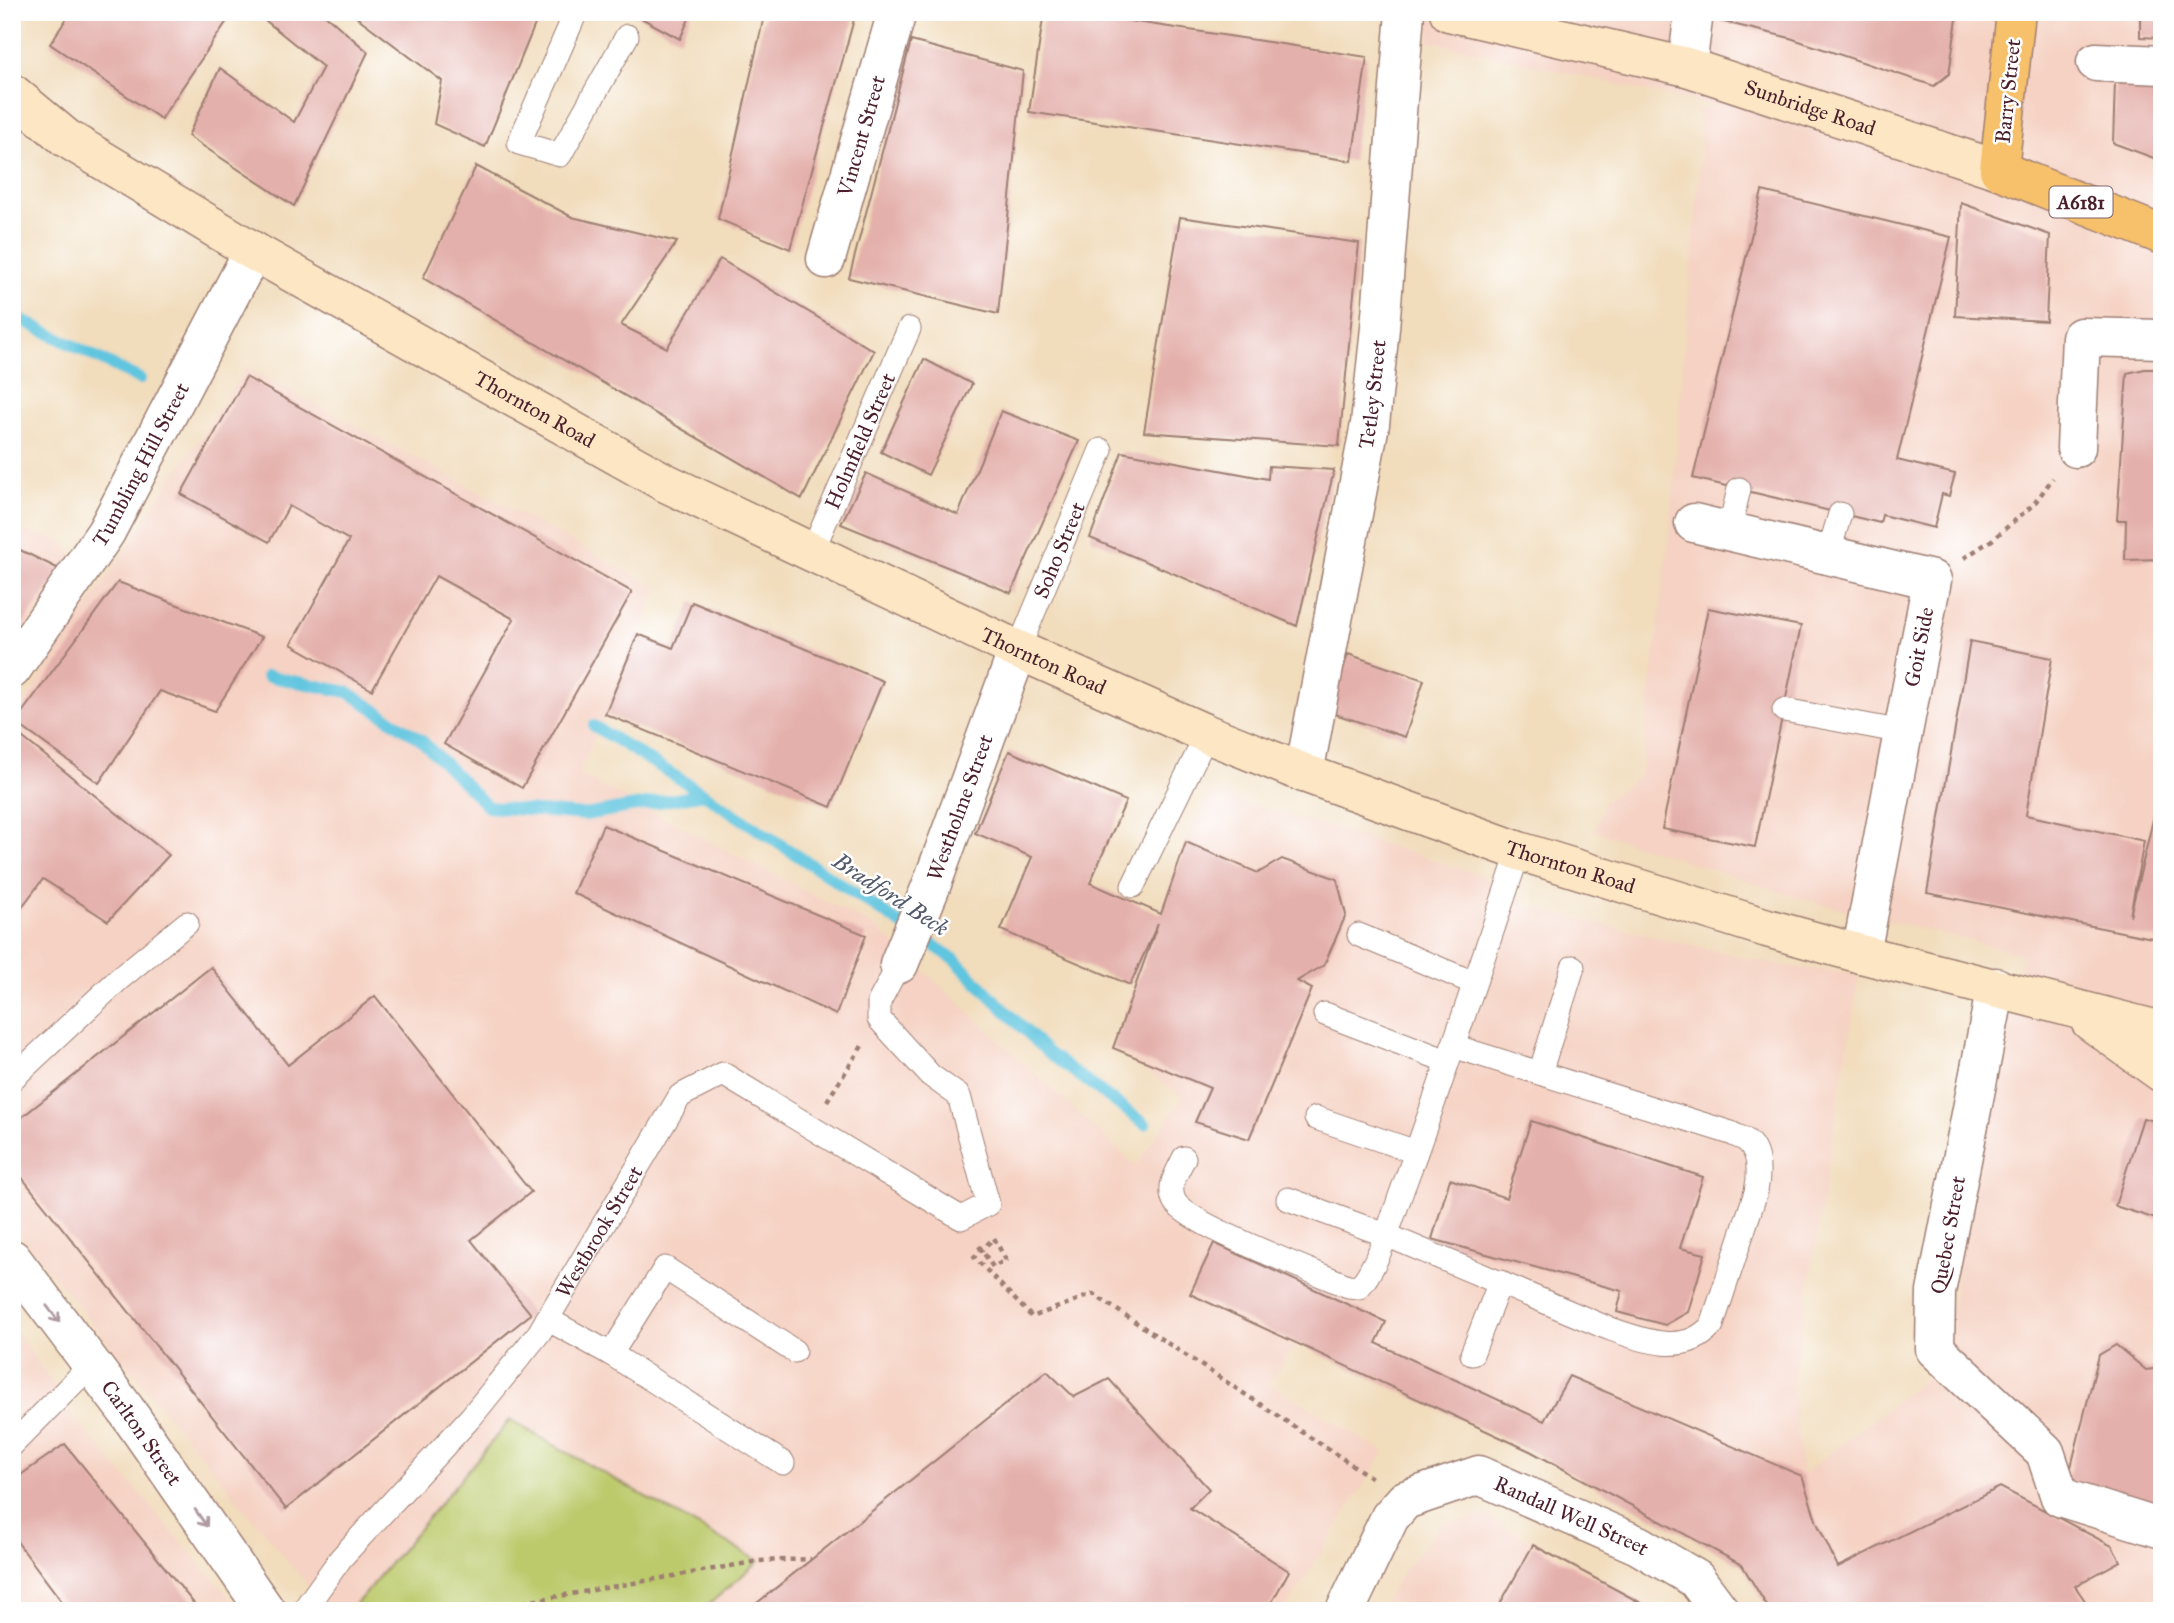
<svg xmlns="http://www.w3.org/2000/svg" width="2174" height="1623" viewBox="0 0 2174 1623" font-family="'IM FELL Great Primer',serif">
  <rect width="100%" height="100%" fill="#fff"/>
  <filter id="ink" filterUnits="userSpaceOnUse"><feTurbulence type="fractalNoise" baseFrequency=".0143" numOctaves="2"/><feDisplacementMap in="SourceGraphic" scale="14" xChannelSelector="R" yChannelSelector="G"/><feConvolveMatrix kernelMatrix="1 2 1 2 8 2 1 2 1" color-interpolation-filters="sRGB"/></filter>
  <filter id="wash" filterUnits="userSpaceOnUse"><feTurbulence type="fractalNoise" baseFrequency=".00686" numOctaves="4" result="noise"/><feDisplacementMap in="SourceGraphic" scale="28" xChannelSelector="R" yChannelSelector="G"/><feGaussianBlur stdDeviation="1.57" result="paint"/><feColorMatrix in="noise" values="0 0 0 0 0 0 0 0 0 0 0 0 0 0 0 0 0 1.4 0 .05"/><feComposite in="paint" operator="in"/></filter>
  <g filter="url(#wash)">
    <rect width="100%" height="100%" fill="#f1dcbb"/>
    <g fill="#f5d2c3">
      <polygon points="1431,12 2162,12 2162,1611 1815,1611 1802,1476 1569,1376 1530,1451 1297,1344 1269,1383 1384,1452 1285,1611 329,1611 12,1226 12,721 246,367 658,588 579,774 876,927 1136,1166 1183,1097 1113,1048 1186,842 1209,793 1330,827 1480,875 1530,907 1772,964 1859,975 1793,1384 1802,1475 1941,1366 1967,1212 2022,954 1799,898 1595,831 1604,802 1640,775 1670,532 1701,146 1697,110 1721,108 1429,41"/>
      <polygon points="12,528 61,540 74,557 12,651"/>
      <polygon points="12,1326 57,1389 74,1417 241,1611 12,1611"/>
      <polygon points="1486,1516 1659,1611 1378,1611 1403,1571 1442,1523"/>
    </g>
    <polygon fill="#bcca6c" stroke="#83744c" stroke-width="2" points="510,1420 759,1561 701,1611 350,1611"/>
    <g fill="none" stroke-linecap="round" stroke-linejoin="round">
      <g stroke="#61c5df" stroke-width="12">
        <polyline points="12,315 140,379"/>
        <polyline points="267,676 348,692 420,739 488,807 585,815 704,794"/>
        <polyline points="594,726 704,794 954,959 1047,1052 1145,1124"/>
      </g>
    </g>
    <g id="blocks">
      <g fill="#e4b0ab">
        <polygon points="71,12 233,12 161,119 50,44"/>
        <polygon points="263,12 322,12 368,52 294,206 188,136 220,68 294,122 323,67 260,16"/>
        <polygon points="350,12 540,12 485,147 434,124 442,81"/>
        <polygon points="630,12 692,12 680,39"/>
        <polygon points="765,12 856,12 790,249 718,219"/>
        <polygon points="1044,12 1070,12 1367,57 1352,161 1029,112"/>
        <polygon points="1711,12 1958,12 1949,74 1934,86 1790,38 1716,20"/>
        <polygon points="2140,12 2162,12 2162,38 2140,37"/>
        <polygon points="911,41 1023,71 998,314 849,278"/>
        <polygon points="2115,82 2162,83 2162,161 2113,143"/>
        <polygon points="476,166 572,217 677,242 621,325 667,348 720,259 874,351 802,499 423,278"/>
        <polygon points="1762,191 1951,237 1897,460 1955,474 1949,496 1942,494 1934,528 1882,515 1880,523 1693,478"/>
        <polygon points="1961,203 2050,235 2046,321 1955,316"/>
        <polygon points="1180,217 1359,243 1339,446 1144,432"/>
        <polygon points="924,359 972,384 928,475 881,452"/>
        <polygon points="2145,369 2162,369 2162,559 2125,560 2126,520 2117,520 2127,373"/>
        <polygon points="246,377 632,592 522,788 444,744 514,619 436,576 372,690 291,644 349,540 289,506 269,542 181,494"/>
        <polygon points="1001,411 1079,441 1011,593 841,524 866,473 958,515"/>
        <polygon points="1122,452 1268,479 1269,466 1334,470 1297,626 1090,538"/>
        <polygon points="12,546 61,570 12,640"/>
        <polygon points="118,582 262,637 215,711 160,691 99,783 15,722"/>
        <polygon points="692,602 883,681 831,807 605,714 638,634 673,648"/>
        <polygon points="1708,608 1801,626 1755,847 1662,829"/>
        <polygon points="1970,641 2052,658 2026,815 2144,841 2130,916 2157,803 2162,804 2162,940 1927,893"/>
        <polygon points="1348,654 1424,680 1405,737 1329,712"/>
        <polygon points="12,729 169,855 108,921 43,879 12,920"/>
        <polygon points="1009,751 1126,801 1090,883 1161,914 1186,842 1258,873 1282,859 1337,879 1346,915 1324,965 1297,981 1312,989 1249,1139 1195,1122 1210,1088 1113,1048 1158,923 1130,985 1001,930 1032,857 975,833"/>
        <polygon points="603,825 866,935 836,1015 573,893"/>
        <polygon points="211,967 288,1065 375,996 531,1192 471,1240 531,1314 286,1509 12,1165 12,1125"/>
        <polygon points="2143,1118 2162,1123 2162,1221 2115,1206"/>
        <polygon points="1531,1121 1703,1177 1680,1248 1705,1254 1688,1312 1665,1325 1617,1312 1622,1291 1432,1239 1450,1179 1506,1198"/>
        <polygon points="1214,1243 1386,1322 1376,1343 1544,1421 1569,1376 1802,1476 1817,1523 1838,1567 2000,1487 2112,1546 2120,1561 2075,1586 2092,1611 1770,1611 1742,1565 1530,1451 1190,1294"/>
        <polygon points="2116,1345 2146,1370 2162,1368 2162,1518 2135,1510 2068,1479 2099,1355"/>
        <polygon points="1047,1371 1074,1397 1109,1379 1209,1489 1190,1508 1289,1571 1267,1611 747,1611"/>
        <polygon points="65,1444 200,1611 69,1611 12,1535 12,1481"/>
        <polygon points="1533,1545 1656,1611 1496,1611"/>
      </g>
    </g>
  </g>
  <g filter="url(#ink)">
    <use href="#blocks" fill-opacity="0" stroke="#9e7e73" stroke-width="2"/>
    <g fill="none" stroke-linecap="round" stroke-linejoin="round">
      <g stroke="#9e7e73" stroke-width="25">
        <g id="lane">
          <polyline points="576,12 519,143 560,155 627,36"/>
          <polyline points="1729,531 1739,489"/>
          <path id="s1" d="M812,552L909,329"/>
          <polyline points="1828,555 1840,514"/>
          <path id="s2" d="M1018,650L1101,450"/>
          <polyline points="1784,710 1903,732"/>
          <polyline points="1133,886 1207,734"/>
          <polyline points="1359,935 1474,983"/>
          <polyline points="1325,1014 1447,1061"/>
          <polyline points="1540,1073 1573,967"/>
          <polyline points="12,1079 119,979 187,923"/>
          <polyline points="1316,1118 1416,1152"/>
          <path d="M1184,1158C1178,1171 1166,1187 1175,1202C1189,1225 1317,1273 1348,1286L1359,1287C1379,1266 1395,1208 1406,1180C1446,1071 1482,961 1519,851"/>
          <path d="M1288,1199L1386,1235L1605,1327C1639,1339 1685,1358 1712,1325L1756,1192C1759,1176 1761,1153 1747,1141C1743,1138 1736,1136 1731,1133L1453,1046"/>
          <polyline points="547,1319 611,1354 665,1268 794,1351"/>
          <polyline points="611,1354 783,1463"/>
          <polyline points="1472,1354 1500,1282"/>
          <polyline points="12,1445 91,1365"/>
          <path id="s3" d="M303,1611L341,1558L471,1417L539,1333L680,1096L723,1074L961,1218L988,1204L959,1096L930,1075L879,1019V1002L899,964"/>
        </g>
      </g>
      <g stroke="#9e7e73" stroke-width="41">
        <g id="street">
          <polyline points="2096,62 2162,65"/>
          <polyline points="1687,67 1694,12"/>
          <path id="s4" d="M826,259L897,12"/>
          <polyline points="2076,448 2081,337 2162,339"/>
          <polyline points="1694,523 1932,580 1861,954"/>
          <path id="s5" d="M12,669L106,532L253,251"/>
          <path id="s6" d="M1304,773L1370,424L1380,328L1405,12"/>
          <path id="s7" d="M899,964L930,889L1018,650"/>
          <polyline points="1996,987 1936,1292 1935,1349 2045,1452 2060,1497 2162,1529"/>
          <path id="s8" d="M12,1259L126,1410L266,1611"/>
          <path id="s9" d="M1345,1611L1390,1517L1405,1500L1479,1475L1638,1545L1696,1579L1720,1611"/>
        </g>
      </g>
      <g stroke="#9e7e73" stroke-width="41">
        <g id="secondary">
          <path id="s10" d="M1449,12L1687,67L1999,170"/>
          <path id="s11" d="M12,93L66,138L253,251L664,482L1018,650L1207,734L1304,773L1519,851L1767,928L1861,954L2162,1031"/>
          <polyline points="2090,1021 2162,1073"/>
        </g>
      </g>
      <g stroke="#9e7e73" stroke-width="41">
        <polyline id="primary" points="2016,12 1999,170 2162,235"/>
      </g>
      <g stroke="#9e7e73" stroke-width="4.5" stroke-dasharray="5 5" stroke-linecap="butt">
        <polyline points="1964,558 1992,540 2034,504 2053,478"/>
        <polyline points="827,1101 862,1046"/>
        <polyline points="979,1246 993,1267 1006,1260 994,1238 974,1257 1032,1317 1093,1294 1372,1478"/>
        <polyline points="474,1611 759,1561 811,1559"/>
      </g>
      <use href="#lane" stroke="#fff" stroke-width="23"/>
      <use href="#street" stroke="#fff" stroke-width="38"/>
      <use href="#secondary" stroke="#fce6c4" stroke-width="38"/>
      <use href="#primary" stroke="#f7c06b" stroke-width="38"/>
    </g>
    <defs><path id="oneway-shaft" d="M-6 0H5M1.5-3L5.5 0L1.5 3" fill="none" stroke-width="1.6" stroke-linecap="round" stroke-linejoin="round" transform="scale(1.75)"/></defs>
    <g stroke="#ae9aa0">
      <use href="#oneway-shaft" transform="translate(53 1314) rotate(53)"/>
      <use href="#oneway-shaft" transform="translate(201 1518) rotate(55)"/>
    </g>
  </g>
  <g text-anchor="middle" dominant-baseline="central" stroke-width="5" stroke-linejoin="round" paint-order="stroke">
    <rect fill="#fff" stroke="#80626b" stroke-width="2" x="2049.5" y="186.5" width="63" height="31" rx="5"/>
    <g font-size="19" font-weight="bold" fill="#4a1f2b">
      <text x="2081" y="202">A6181</text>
    </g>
    <g font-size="21" fill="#4a1f2b" stroke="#fff">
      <text transform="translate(2008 91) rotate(-84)">Barry Street</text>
      <text stroke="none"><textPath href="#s10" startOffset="374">Sunbridge Road</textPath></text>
      <text stroke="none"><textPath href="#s4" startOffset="128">Vincent Street</textPath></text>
      <text stroke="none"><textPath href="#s6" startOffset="385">Tetley Street</textPath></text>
      <text stroke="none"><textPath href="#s11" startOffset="612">Thornton Road</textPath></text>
      <text stroke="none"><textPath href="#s1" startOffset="121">Holmfield Street</textPath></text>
      <text stroke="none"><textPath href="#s5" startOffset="242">Tumbling Hill Street</textPath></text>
      <text stroke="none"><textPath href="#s2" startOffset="108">Soho Street</textPath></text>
      <text transform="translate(1919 647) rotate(-79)">Goit Side</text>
      <text stroke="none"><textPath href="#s11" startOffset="1180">Thornton Road</textPath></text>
      <text stroke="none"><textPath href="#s7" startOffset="168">Westholme Street</textPath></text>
      <text stroke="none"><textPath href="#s11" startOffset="1746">Thornton Road</textPath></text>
      <text stroke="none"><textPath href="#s3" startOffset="483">Westbrook Street</textPath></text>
      <text transform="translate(1948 1235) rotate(-80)">Quebec Street</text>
      <text stroke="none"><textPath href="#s8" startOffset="217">Carlton Street</textPath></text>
      <text stroke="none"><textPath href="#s9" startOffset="306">Randall Well Street</textPath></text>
    </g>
    <g font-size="23" font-style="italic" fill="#52596a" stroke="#fff">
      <text transform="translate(891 894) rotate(33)">Bradford Beck</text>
    </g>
  </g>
  <rect width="2174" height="1623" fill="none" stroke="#fff" stroke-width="42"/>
</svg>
